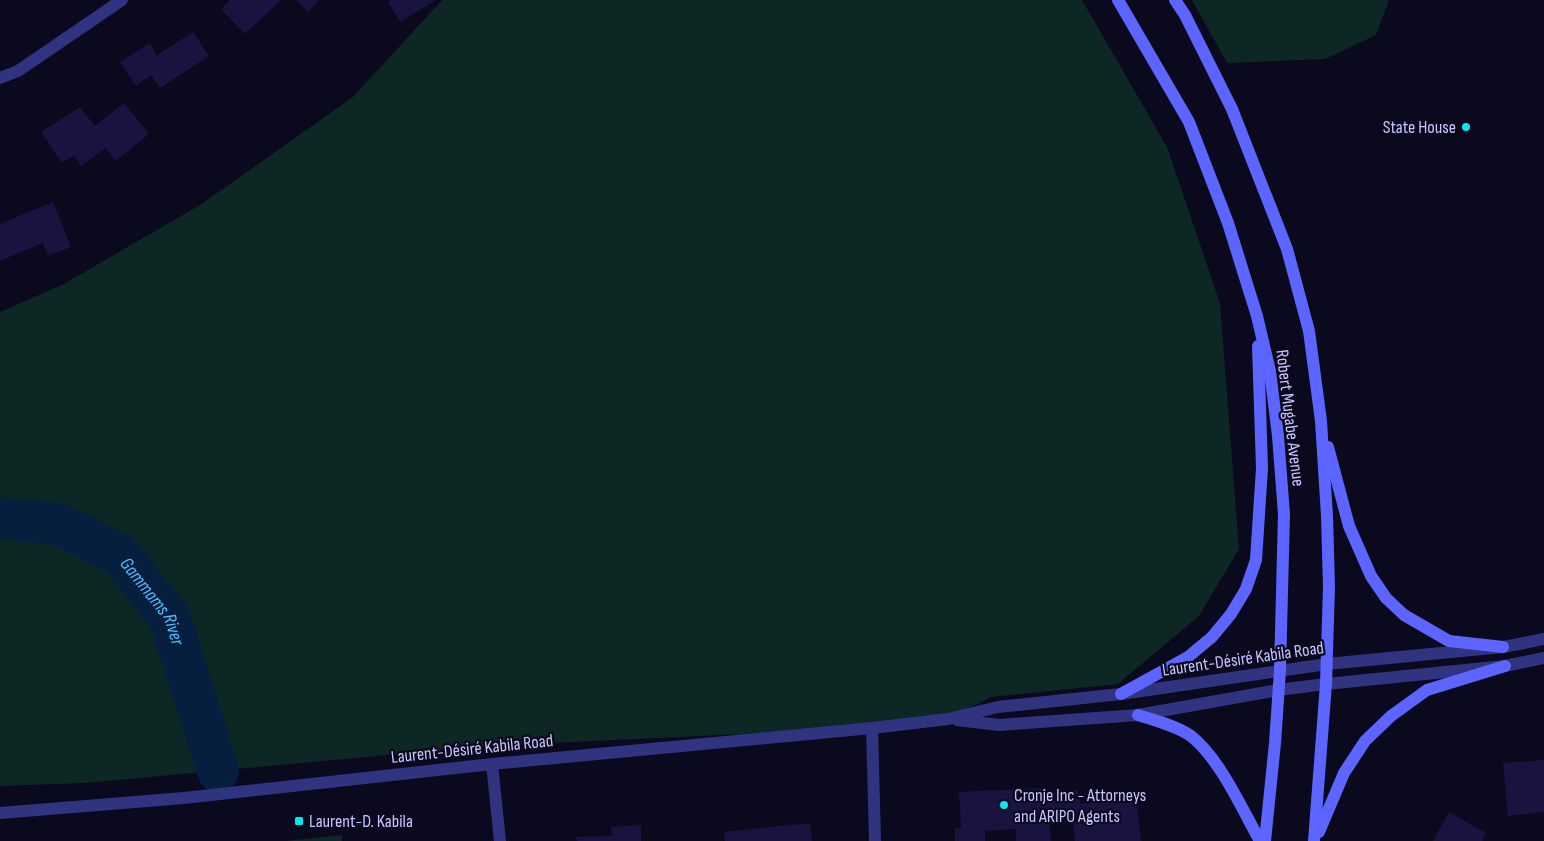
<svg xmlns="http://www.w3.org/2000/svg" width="1544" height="841" viewBox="0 0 1544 841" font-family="'Sofia Sans Condensed',sans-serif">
  <rect width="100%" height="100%" fill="#0b091d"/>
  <g fill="#0c2724">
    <polygon points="442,0 1082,0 1167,147 1220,303 1239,549 1199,616 1118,684 991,697 948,719 872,728 485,746 85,783 0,786 0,312 62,285 200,205 353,97"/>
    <polygon points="1192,0 1389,0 1376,35 1325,59 1227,63"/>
    <polygon points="342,835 342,841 286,841"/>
  </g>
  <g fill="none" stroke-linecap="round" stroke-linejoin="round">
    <path stroke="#061f3f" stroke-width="42" id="s1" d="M0,518L59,524L120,555L170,618L218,771"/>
  </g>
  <g fill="#19143f">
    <polygon points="230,0 281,0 245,34 221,9"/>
    <polygon points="296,0 317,0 318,2 308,12"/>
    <polygon points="391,0 436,0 400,22 388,2"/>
    <polygon points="193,32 209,56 160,88 151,75 136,86 120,62 150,43 157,55"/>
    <polygon points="124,103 149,134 116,161 105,148 81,166 74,155 62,163 41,132 80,107 95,126"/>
    <polygon points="53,202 71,247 48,256 43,243 0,261 0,224"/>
    <polygon points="1544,760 1544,812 1508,816 1503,763"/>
    <polygon points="1045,788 1046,794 1078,790 1080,804 1136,797 1141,841 1075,841 1072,814 1049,816 1051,841 1016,841 1016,829 985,831 985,841 955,841 955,828 961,828 959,792"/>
    <polygon points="1449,812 1486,833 1482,841 1433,841"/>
    <polygon points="810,823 812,841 725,841 724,832"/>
    <polygon points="641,825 641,841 577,841 576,837 612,836 611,827"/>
  </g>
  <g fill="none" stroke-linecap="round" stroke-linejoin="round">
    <g stroke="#303380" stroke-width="12">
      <polyline points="0,78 18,71 122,0"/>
      <polyline points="1327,664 1503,647 1544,639"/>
      <polyline points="1326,684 1505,666 1544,658"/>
      <polyline points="872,728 875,841"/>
      <polyline points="492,764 500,841"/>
    </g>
    <g stroke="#303380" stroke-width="12">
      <polyline points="957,720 999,725 1138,715 1278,690 1326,684"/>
      <polyline points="0,813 184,798 492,764 872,728 948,719 998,707 1121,694 1327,664"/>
    </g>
    <g stroke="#5c65ff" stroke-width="12">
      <polyline points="1118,0 1189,122 1228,223 1257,316 1270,371 1278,436 1284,514 1280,670 1275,743 1265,841"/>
      <polyline points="1175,0 1185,15 1232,109 1287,249 1309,331 1321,421 1327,516 1329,587 1326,684 1314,841"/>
      <polyline points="1328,447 1349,526 1371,576 1386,598 1404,615 1449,641 1503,647"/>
      <polyline points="1121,694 1188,657 1212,637 1231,614 1246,589 1256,560 1262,468 1258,346"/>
      <path d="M1138,715C1154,720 1177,726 1191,736C1220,759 1242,809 1260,841"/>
      <polyline points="1319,832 1344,773 1365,741 1391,716 1427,690 1505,666"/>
    </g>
  </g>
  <g fill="#00ebf0" stroke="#0b091d" stroke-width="2">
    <circle cx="1466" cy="127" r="5"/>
    <circle cx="1004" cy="805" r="5"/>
    <rect x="294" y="816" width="10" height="10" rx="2.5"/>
  </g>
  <g text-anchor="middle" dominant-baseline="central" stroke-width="4.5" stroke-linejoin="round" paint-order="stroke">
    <g font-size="18" fill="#c7c5ff" stroke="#0b091d" text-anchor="start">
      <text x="1456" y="127" text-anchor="end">State House</text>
      <text x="1014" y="795">Cronje Inc - Attorneys<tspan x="1014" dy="21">and ARIPO Agents</tspan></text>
      <text x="309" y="821">Laurent-D. Kabila</text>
    </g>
    <g font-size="18" fill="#c7c5ff" stroke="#0b091d">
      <text transform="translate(1290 418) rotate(83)">Robert Mugabe Avenue</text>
      <text transform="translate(1243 659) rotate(-8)">Laurent-Désiré Kabila Road</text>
      <text transform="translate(472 749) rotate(-6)">Laurent-Désiré Kabila Road</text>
    </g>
    <g font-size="19" font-style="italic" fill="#53bdff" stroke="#0b091d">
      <text stroke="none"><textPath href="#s1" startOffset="185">Gammams River</textPath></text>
    </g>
  </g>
</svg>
